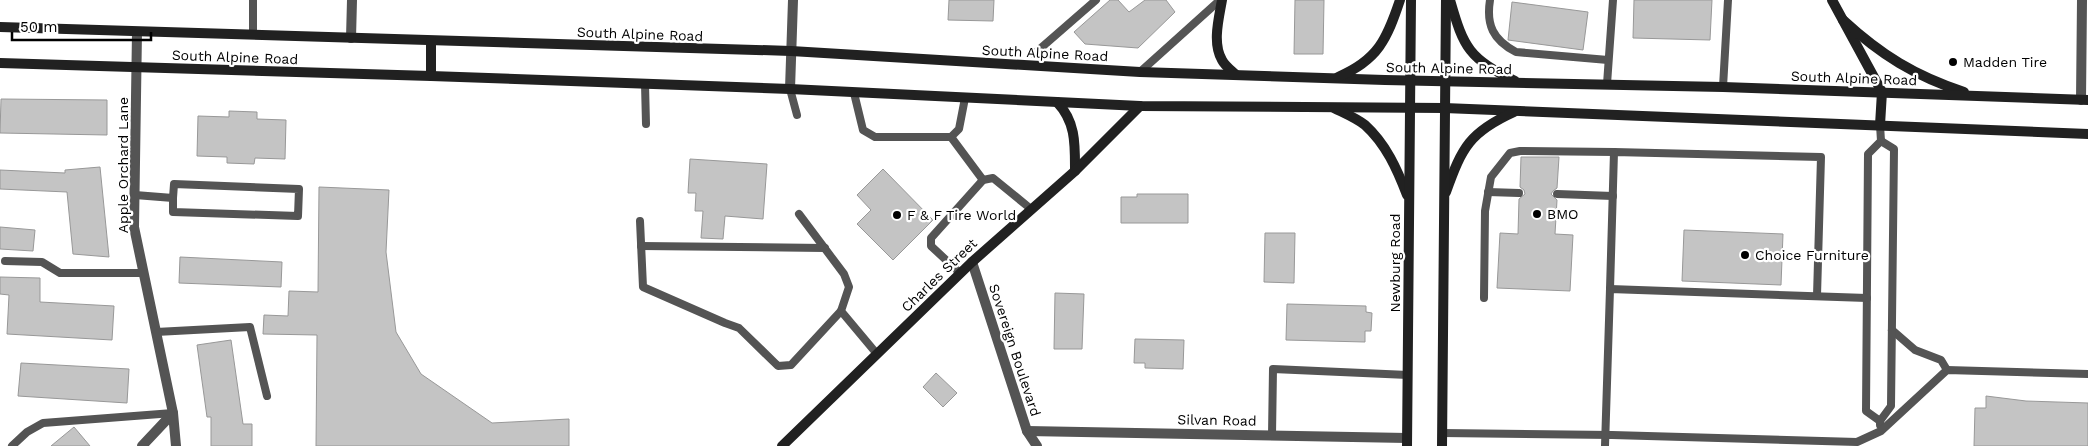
<svg xmlns="http://www.w3.org/2000/svg" width="2088" height="446" viewBox="0 0 2088 446" font-family="'Work Sans',sans-serif">
  <rect width="100%" height="100%" fill="#fff"/>
  <g fill="#c4c4c4" stroke="#989898">
    <polygon points="949,0 994,0 993,21 948,20"/>
    <polygon points="1110,0 1118,0 1129,12 1145,0 1166,0 1175,12 1138,48 1085,44 1074,32"/>
    <polygon points="1295,0 1324,0 1323,54 1294,54"/>
    <polygon points="1634,0 1712,0 1710,40 1633,38"/>
    <polygon points="1512,2 1588,12 1583,50 1508,40"/>
    <polygon points="1,99 107,100 107,135 0,133"/>
    <polygon points="229,111 257,112 257,119 286,120 285,159 255,158 254,164 227,163 227,157 197,156 198,116 229,117"/>
    <polygon points="1521,157 1559,157 1557,188 1553,191 1551,194 1557,200 1555,234 1573,235 1570,291 1497,288 1500,233 1518,234 1519,199 1525,194 1524,190 1520,187"/>
    <polygon points="690,159 767,164 763,219 725,216 723,239 701,238 703,211 695,211 696,193 688,193"/>
    <polygon points="100,167 109,257 73,254 67,192 0,189 0,170 65,173 65,170"/>
    <polygon points="883,169 933,220 893,260 857,224 871,210 857,195"/>
    <polygon points="319,187 389,190 386,252 396,332 421,374 492,423 569,419 569,446 316,446 317,335 263,334 264,315 288,316 289,291 318,292"/>
    <polygon points="1137,194 1188,194 1188,223 1121,223 1121,197 1137,197"/>
    <polygon points="0,227 35,230 33,251 0,249"/>
    <polygon points="1684,230 1783,234 1781,285 1682,281"/>
    <polygon points="1265,233 1295,233 1294,283 1264,282"/>
    <polygon points="180,257 282,262 281,287 179,283"/>
    <polygon points="0,277 40,278 40,302 114,306 112,340 7,334 9,295 0,294"/>
    <polygon points="1055,293 1084,294 1082,349 1054,349"/>
    <polygon points="1287,304 1366,306 1366,312 1372,313 1371,331 1365,331 1365,342 1286,340"/>
    <polygon points="1135,339 1184,340 1183,369 1145,368 1145,363 1134,363"/>
    <polygon points="231,340 243,424 252,424 252,446 211,446 211,417 207,417 197,345"/>
    <polygon points="21,363 129,369 127,403 18,396"/>
    <polygon points="936,373 957,393 943,407 923,387"/>
    <polygon points="1986,396 2026,401 2088,403 2088,446 1974,446 1975,408 1986,408"/>
    <polygon points="74,427 90,446 51,446"/>
  </g>
  <g fill="none" stroke-linecap="round" stroke-linejoin="round">
    <g stroke="#545454" stroke-width="8">
      <path d="M1490,0C1486,25 1493,40 1516,52L1608,60"/>
      <polyline points="253,35 253,0"/>
      <polyline points="1034,54 1096,0"/>
      <polyline points="1140,72 1220,0"/>
      <polyline points="645,84 646,124"/>
      <polyline points="1607,84 1613,0"/>
      <polyline points="1723,87 1728,0"/>
      <polyline points="790,89 797,115"/>
      <polyline points="854,93 863,130 875,137 951,137 959,129 965,98"/>
      <polyline points="951,137 983,180"/>
      <polyline points="1488,192 1519,193"/>
      <polyline points="1557,194 1613,196"/>
      <polyline points="135,195 173,198 174,184 299,189 298,216 173,212 173,198"/>
      <polyline points="799,214 844,274 849,287 841,311 877,354"/>
      <polyline points="640,221 643,287 725,323 739,328 778,366 791,365 841,311"/>
      <polyline points="641,246 825,248"/>
      <polyline points="5,261 42,262 60,273 144,273"/>
      <polyline points="960,273 931,246 931,238 983,180 993,178 1031,209"/>
      <polyline points="1610,289 1614,152 1821,157 1817,296"/>
      <polyline points="1484,298 1485,211 1491,177 1510,153 1520,151 1614,152"/>
      <polyline points="1892,330 1915,350 1941,360 1947,370"/>
      <polyline points="156,332 250,327 267,396"/>
      <polyline points="1880,421 1866,411 1868,154 1881,141 1880,125"/>
      <polyline points="1880,425 1880,421 1891,406 1894,149 1881,141"/>
      <polyline points="1442,433 1612,435 1857,442 1881,431 1947,370 2088,374"/>
      <polyline points="1272,435 1273,369 1408,375"/>
      <polyline points="12,446 27,432 43,423 173,413"/>
      <polyline points="1605,446 1610,289 1867,298"/>
    </g>
    <g stroke="#545454" stroke-width="10">
      <polyline points="137,32 134,227 173,413"/>
      <polyline points="351,38 352,0"/>
      <polyline points="790,89 793,0"/>
      <polyline points="2081,100 2082,0"/>
      <polyline points="972,262 1027,431 1037,446"/>
      <polyline points="1027,431 1407,438"/>
      <polyline points="142,446 173,413 176,446"/>
    </g>
    <g stroke="#212121" stroke-width="10">
      <path d="M1222,0C1219,18 1212,43 1222,60C1225,66 1232,71 1236,75"/>
      <path d="M1450,0C1464,49 1469,58 1515,81"/>
      <polyline points="1832,0 1882,92 1880,125"/>
      <path d="M1843,20C1881,55 1915,76 1964,92"/>
      <polyline points="0,27 791,51 1140,72 1385,80 1723,87 2088,100"/>
      <polyline points="431,41 431,76"/>
      <polyline points="0,63 431,76 790,89 1140,106 1444,108 2088,134"/>
      <path d="M1338,77C1378,60 1387,39 1400,0"/>
      <path d="M1057,102C1076,122 1075,144 1075,171"/>
      <path d="M1334,108C1344,113 1356,118 1365,125C1386,144 1397,169 1407,195"/>
      <path d="M1446,192C1462,147 1470,132 1514,112"/>
      <polyline points="782,446 972,262 1075,171 1140,106"/>
      <polyline points="1407,446 1411,0"/>
      <polyline points="1442,446 1446,0"/>
    </g>
  </g>
  <g fill="#000" stroke="#fff" stroke-width="2">
    <circle cx="1953" cy="62" r="5"/>
    <circle cx="1537" cy="214" r="5"/>
    <circle cx="897" cy="215" r="5"/>
    <circle cx="1745" cy="255" r="5"/>
  </g>
  <g text-anchor="middle" dominant-baseline="central" stroke-width="4.5" stroke-linejoin="round" paint-order="stroke">
    <g font-size="14" fill="#000" stroke="#fff">
      <text transform="translate(640 34) rotate(2)">South Alpine Road</text>
      <text transform="translate(1045 53) rotate(3)">South Alpine Road</text>
      <text transform="translate(235 57) rotate(2)">South Alpine Road</text>
      <text transform="translate(1449 68) rotate(1)">South Alpine Road</text>
      <text transform="translate(1854 78) rotate(2)">South Alpine Road</text>
      <text transform="translate(123 165) rotate(-90)">Apple Orchard Lane</text>
      <text transform="translate(1395 263) rotate(-90)">Newburg Road</text>
      <text transform="translate(939 275) rotate(-44)">Charles Street</text>
      <text transform="translate(1015 350) rotate(72)">Sovereign Boulevard</text>
      <text transform="translate(1217 420) rotate(1)">Silvan Road</text>
    </g>
    <g font-size="14" fill="#000" stroke="#fff" text-anchor="start">
      <text x="1963" y="62">Madden Tire</text>
      <text x="1547" y="214">BMO</text>
      <text x="907" y="215">F &amp; F Tire World</text>
      <text x="1755" y="255">Choice Furniture</text>
    </g>
  </g>
  <path d="M12 32v8h139v-8" fill="none" stroke="#000000" stroke-width="2.5"/>
  <text x="20" y="32" font-size="15" fill="#000000" stroke="#ffffff" stroke-width="4" paint-order="stroke">50 m</text>
</svg>
